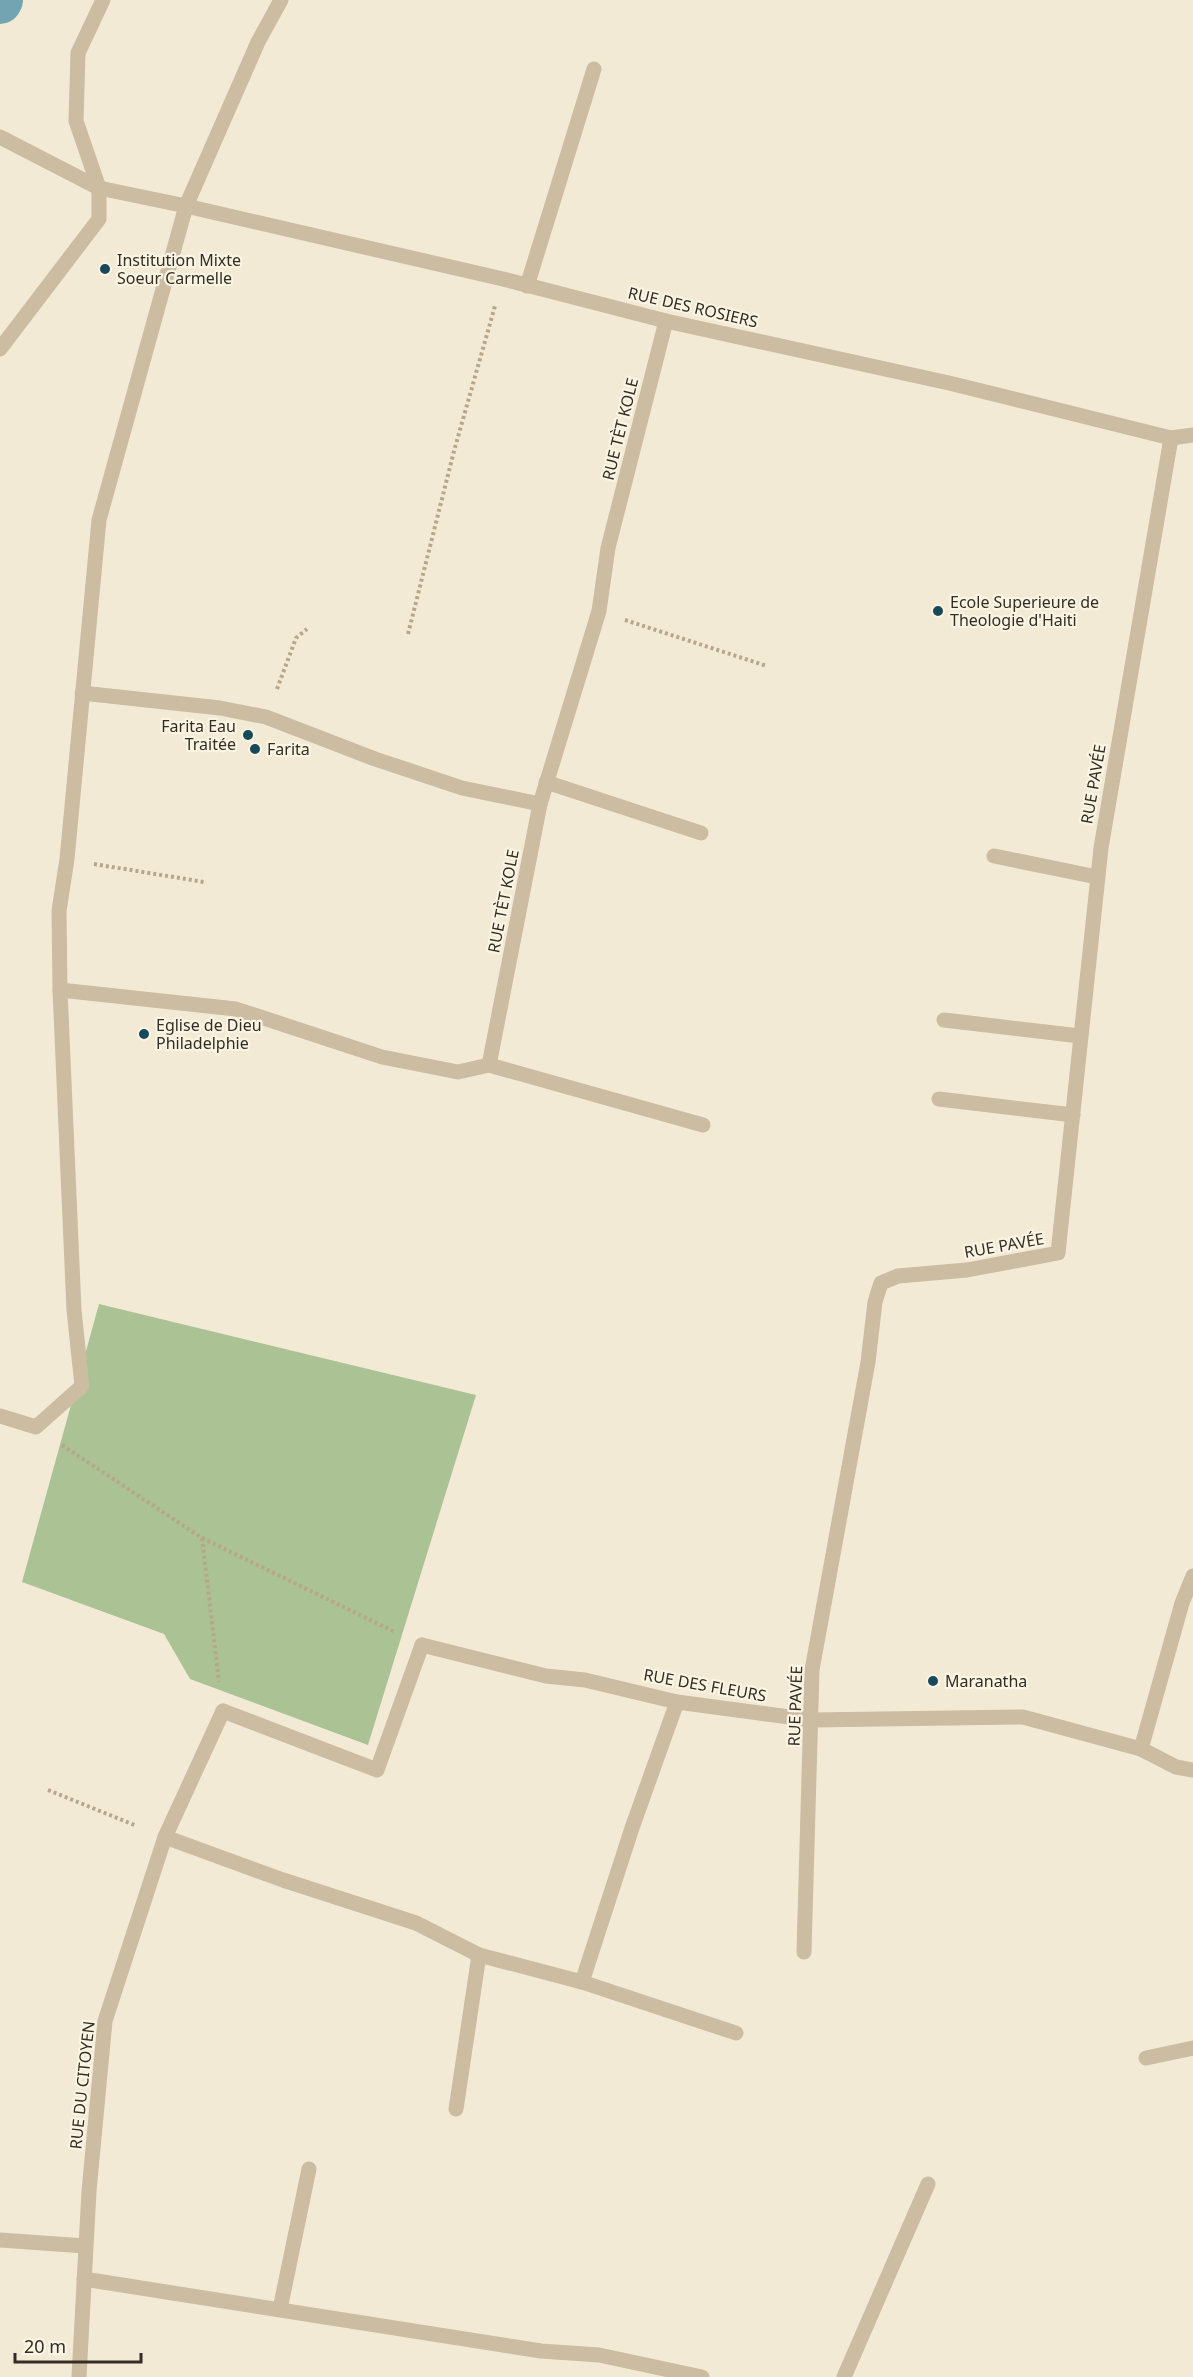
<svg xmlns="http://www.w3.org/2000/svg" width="1193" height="2377" viewBox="0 0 1193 2377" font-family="'Noto Sans',sans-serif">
  <rect width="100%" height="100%" fill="#f3ead6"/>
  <polygon fill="#abc295" points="99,1304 476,1395 368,1745 190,1679 164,1634 22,1582"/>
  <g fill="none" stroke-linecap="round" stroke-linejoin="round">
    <polyline stroke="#73a4b2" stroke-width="44" points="0,2 1,0"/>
    <g stroke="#b7a68c" stroke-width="4" stroke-dasharray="3 3" stroke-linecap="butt">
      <polyline points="625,620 767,666"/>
      <polyline points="408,634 454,451 495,306"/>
      <polyline points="277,689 296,638 307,629"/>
      <polyline points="94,864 204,882"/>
      <polyline points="62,1445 202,1538 219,1682"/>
      <polyline points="202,1538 395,1632"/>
      <polyline points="48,1790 137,1826"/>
    </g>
    <g stroke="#cbbca2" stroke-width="15">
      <polyline points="527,286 594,69"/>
      <polyline points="546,782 701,833"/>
      <polyline points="994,856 1097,877"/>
      <polyline points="944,1020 1080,1036"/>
      <polyline points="939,1099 1073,1115"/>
      <polyline points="223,1711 377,1770 422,1645"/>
      <polyline points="456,2109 479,1955"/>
      <polyline points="280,2309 309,2169"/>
    </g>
    <g stroke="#cbbca2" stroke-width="15">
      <polyline points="0,137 99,188 186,206 503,279 666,321 949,383 1171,438 1193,435"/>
      <polyline points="0,349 99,219 99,188 76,121 78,53 103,0"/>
      <polyline points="82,693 220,708 266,717 375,759 462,788 540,804"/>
      <polyline points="60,990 236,1009 382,1057 458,1072 489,1065 540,804 599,611 608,548 666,321"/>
      <polyline points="489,1065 703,1125"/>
      <polyline points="0,1416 36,1427 82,1386 74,1310 60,990 59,911 67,859 99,520 186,206 258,42 281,0"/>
      <polyline points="422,1645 546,1676 585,1680 677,1702 812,1720 1023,1717 1141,1749 1176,1767 1193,1770"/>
      <polyline points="1141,1749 1182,1603 1193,1576"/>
      <polyline points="165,1837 283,1880 416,1923 479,1955 582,1982 736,2033"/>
      <polyline points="804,1952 812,1670 868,1362 875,1302 881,1283 898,1276 967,1270 1058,1253 1101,848 1171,438"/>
      <polyline points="582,1982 632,1828 677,1702"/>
      <polyline points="1146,2058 1193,2048"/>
      <polyline points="0,2240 85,2246"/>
      <polyline points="84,2279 541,2351 599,2355 702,2377"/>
      <polyline points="79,2377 89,2191 105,2021 165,1837 223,1711"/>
      <polyline points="844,2377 928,2184"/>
    </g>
  </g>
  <g fill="#174959" stroke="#faf4e3" stroke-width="2">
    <circle cx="105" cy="269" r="6"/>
    <circle cx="938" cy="611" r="6"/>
    <circle cx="248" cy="735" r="6"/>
    <circle cx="255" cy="749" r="6"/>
    <circle cx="144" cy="1034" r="6"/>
    <circle cx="933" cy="1681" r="6"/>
  </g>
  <g text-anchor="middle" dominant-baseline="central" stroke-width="4.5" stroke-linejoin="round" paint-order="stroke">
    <g font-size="16" fill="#352d25" stroke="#faf4e3" text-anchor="start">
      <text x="117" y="260">Institution Mixte<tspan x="117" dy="18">Soeur Carmelle</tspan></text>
      <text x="950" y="602">Ecole Superieure de<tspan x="950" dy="18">Theologie d'Haiti</tspan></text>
      <text x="236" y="726" text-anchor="end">Farita Eau<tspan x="236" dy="18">Traitée</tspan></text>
      <text x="267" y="749">Farita</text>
      <text x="156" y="1025">Eglise de Dieu<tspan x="156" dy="18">Philadelphie</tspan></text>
      <text x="945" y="1681">Maranatha</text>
    </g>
    <g font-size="16" fill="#352d25" stroke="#faf4e3">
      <text transform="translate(693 307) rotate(13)">RUE DES ROSIERS</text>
      <text transform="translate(620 429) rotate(-76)">RUE TÈT KOLE</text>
      <text transform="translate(1093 784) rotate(-80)">RUE PAVÉE</text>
      <text transform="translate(503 901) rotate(-79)">RUE TÈT KOLE</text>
      <text transform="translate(1004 1245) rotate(-10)">RUE PAVÉE</text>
      <text transform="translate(705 1685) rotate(10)">RUE DES FLEURS</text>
      <text transform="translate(795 1706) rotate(-88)">RUE PAVÉE</text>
      <text transform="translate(82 2085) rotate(-84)">RUE DU CITOYEN</text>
    </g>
  </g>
  <path d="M15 2353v9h126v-9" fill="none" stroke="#352d25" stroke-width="3"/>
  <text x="24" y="2353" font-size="18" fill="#352d25" stroke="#faf4e3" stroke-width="4.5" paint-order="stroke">20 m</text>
</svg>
